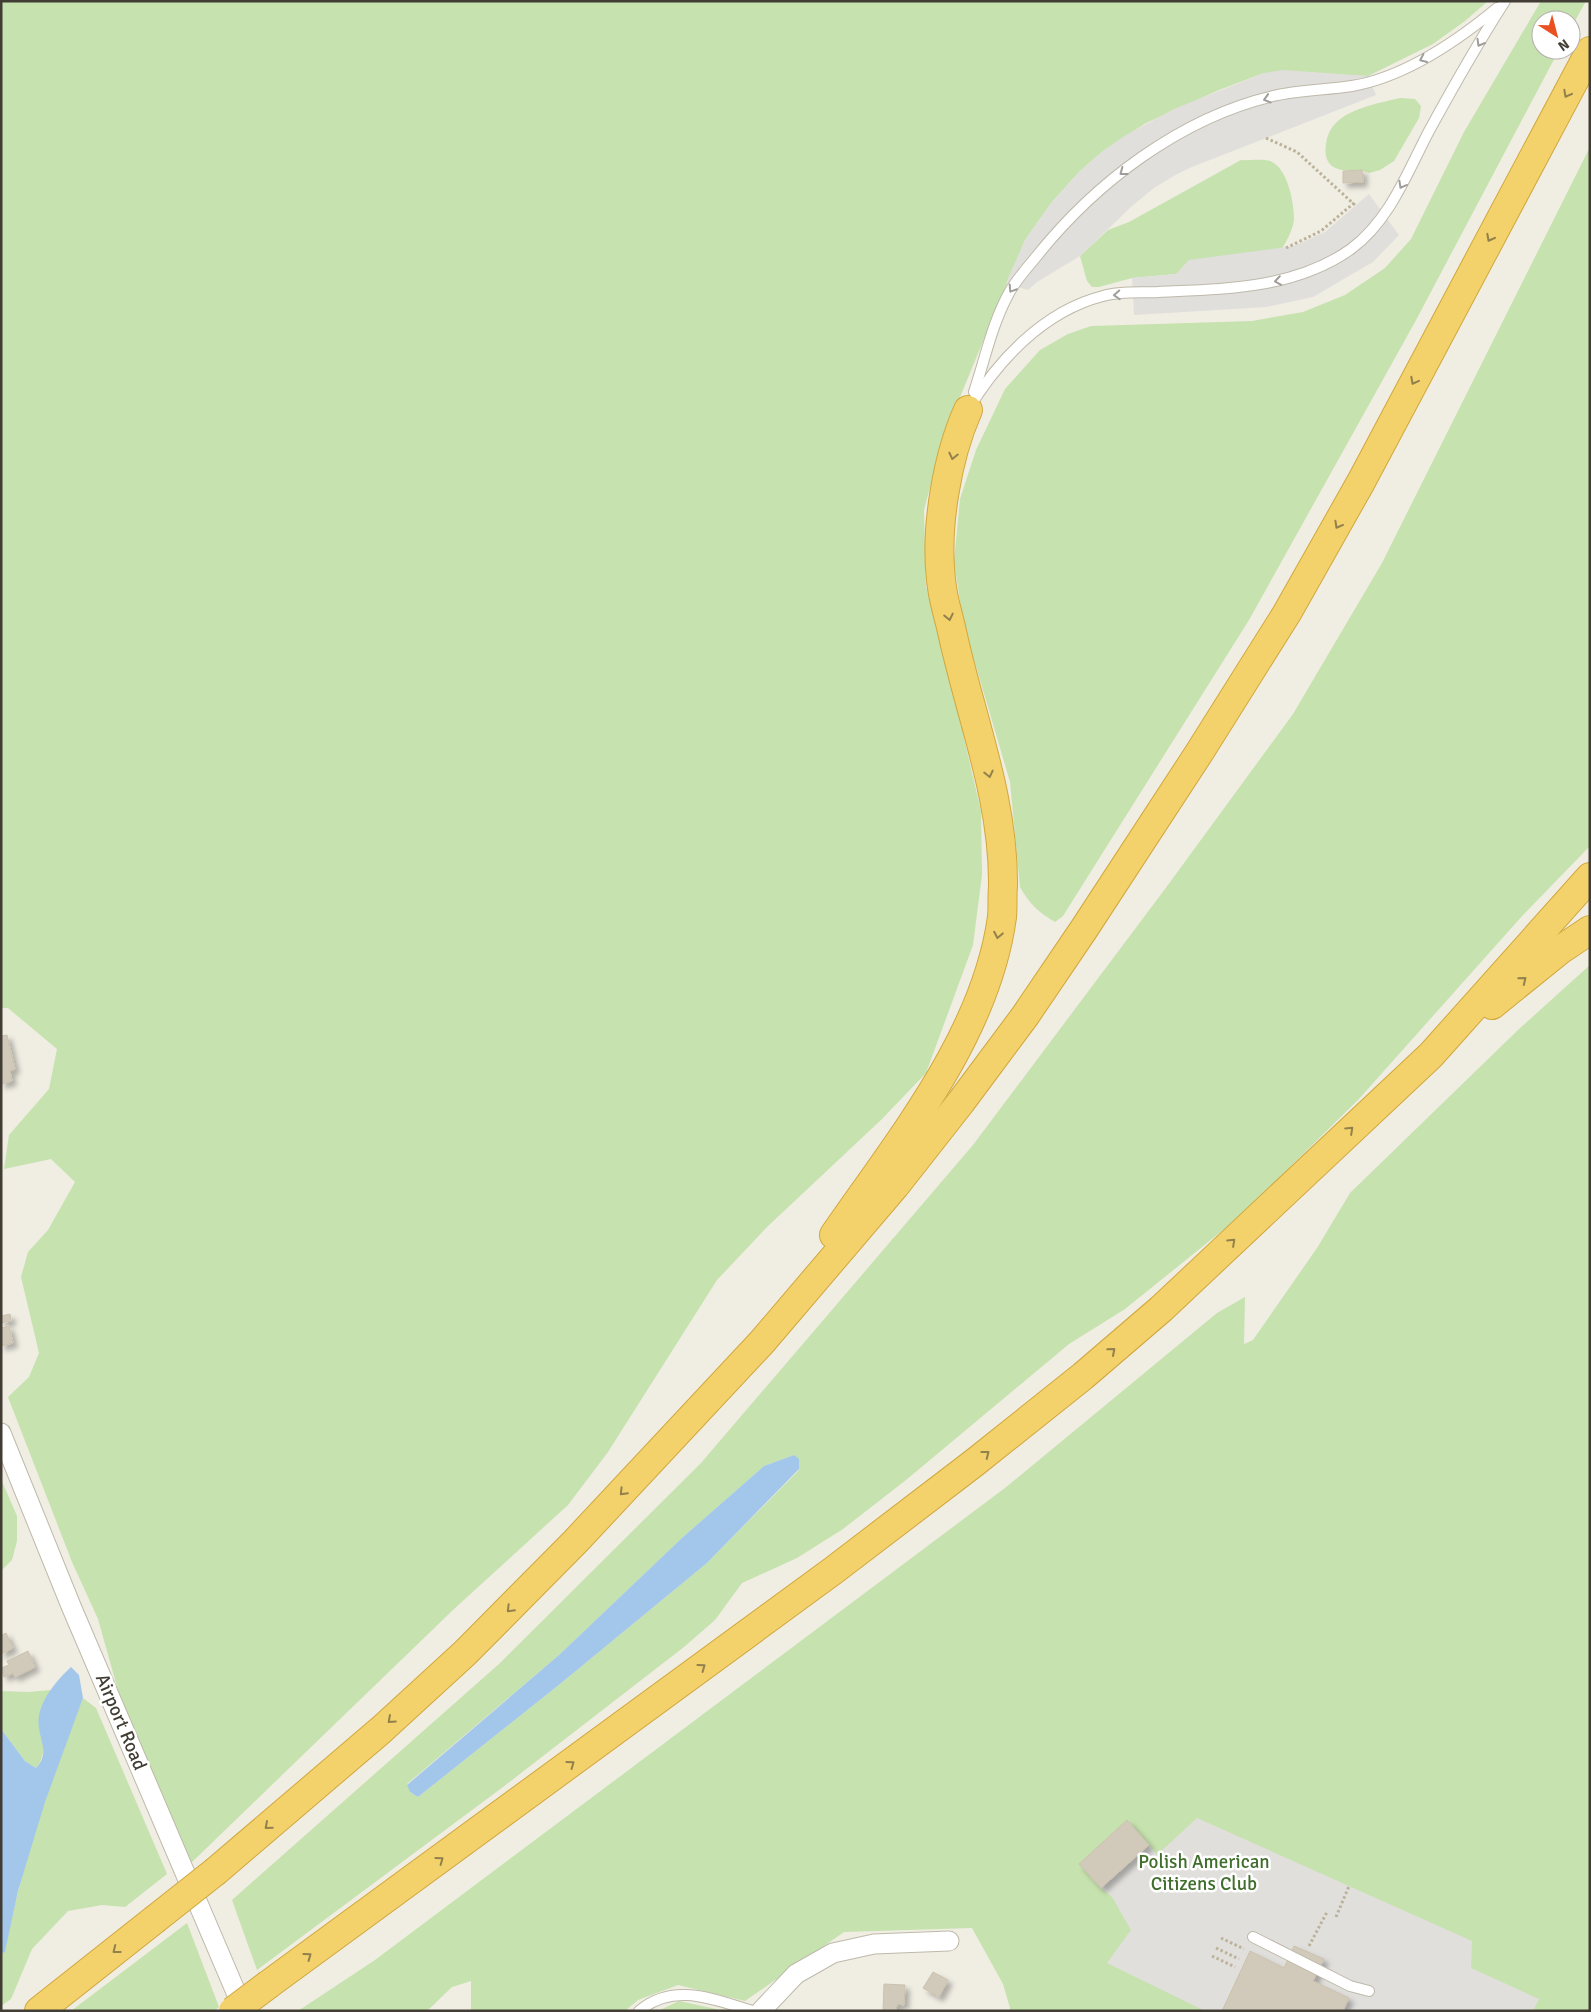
<svg xmlns="http://www.w3.org/2000/svg" width="1591" height="2012" viewBox="0 0 1591 2012" font-family="Signika,sans-serif">
  <defs>
    <filter id="shadow"><feDropShadow dx="4.5" dy="4.5" stdDeviation="2.5" flood-color="#0004"/></filter>
  </defs>
  <rect width="100%" height="100%" fill="#f0ede3"/>
  <g fill="#c6e2ae" fill-rule="evenodd">
    <polygon points="1,1 1488,1 1465,21 1433,44 1368,76 1264,73 1219,90 1146,123 1103,151 1080,171 1052,202 1025,240 943,438 924,510 926,587 942,644 981,811 982,875 973,945 926,1073 882,1119 767,1227 717,1280 608,1452 568,1505 454,1609 191,1863 119,1694 98,1619 72,1562 8,1397 29,1377 39,1353 21,1277 28,1252 48,1230 75,1182 51,1159 4,1169 9,1135 49,1089 57,1049 8,1008 1,1008"/>
    <path d="M1541,1H1586L1571,28V20H1541V50H1559L1415,322L1249,620L1063,916L1055,922C1039,913 1029,903 1020,887L1010,782L963,622L954,561L960,499L976,450L1005,389L1040,350L1068,334L1091,326L1252,321L1303,312L1345,295L1385,268L1411,239L1464,132Z"/>
    <path d="M1400,98L1415,99L1421,106L1419,118L1394,161L1380,170L1369,173C1357,167 1343,174 1332,166C1325,160 1325,152 1326,144C1330,110 1373,105 1400,98Z"/>
    <path d="M1590,147V846L1523,915L1358,1100L1238,1218L1125,1309L1069,1344L906,1480L843,1529L797,1558L742,1583L715,1620L684,1647L503,1787L257,1970L232,1900L499,1664L701,1463L973,1145L1165,889L1293,714L1382,563ZM794,1455L799,1470L707,1563L560,1684L418,1797L410,1792L407,1784L559,1655L683,1537L764,1466Z"/>
    <path d="M1241,160C1249,161 1265,158 1272,162C1288,170 1294,203 1294,219C1293,230 1287,240 1282,249L1176,274L1132,278L1099,287H1092L1087,281L1080,256L1108,230L1129,222Z"/>
    <polygon points="1590,965 1590,2011 1009,2011 1010,2008 1003,1984 972,1928 844,1932 745,2001 678,1985 638,2000 625,2011 471,2011 471,1981 452,1987 427,2011 298,2011 375,1960 1005,1488 1217,1313 1245,1297 1244,1344 1253,1340 1317,1248 1350,1193 1519,1029"/>
    <polygon points="1,1479 17,1516 17,1541 12,1560 1,1571"/>
    <path d="M51,1690C47,1697 40,1707 40,1715C39,1734 50,1752 36,1768L25,1761L1,1729V1691L28,1692Z"/>
    <path d="M83,1698L96,1708L167,1874L125,1907L102,1905L68,1911L32,1949L11,1999L1,2006V1954L5,1952C21,1865 50,1779 83,1698Z"/>
    <polygon points="187,1923 219,2007 214,2011 71,2011"/>
    <polygon points="679,2001 716,2009 720,2011 658,2011"/>
  </g>
  <g fill="#e1dfdc">
    <polygon points="1283,70 1368,76 1376,95 1192,167 1177,174 1154,188 1132,206 1080,256 1037,282 1028,290 1006,283 1025,240 1052,202 1080,171 1103,151 1126,135 1174,109 1264,73"/>
    <polygon points="1369,194 1399,235 1373,262 1313,297 1266,307 1134,315 1132,278 1176,274 1189,260 1294,246 1325,232"/>
    <polygon points="1197,1818 1472,1941 1471,1968 1539,1999 1533,2011 1343,2011 1349,1998 1313,1981 1323,1959 1295,1946 1284,1968 1250,1952 1222,2011 1205,2011 1107,1963 1131,1930 1112,1897 1101,1888 1149,1845 1157,1855"/>
  </g>
  <g fill="#a3c7ea">
    <polygon points="794,1455 799,1459 799,1469 707,1563 560,1684 418,1797 410,1792 407,1785 559,1655 683,1537 764,1466"/>
    <path d="M71,1667L79,1675L83,1698L45,1802L18,1891L5,1952L1,1954V1729L25,1761L36,1768C49,1754 41,1743 39,1728C35,1705 56,1681 71,1667Z"/>
  </g>
  <g fill="#d1caba" stroke="#cbc2ae" filter="url(#shadow)">
    <polygon points="1362,170 1363,182 1343,183 1343,171"/>
    <polygon points="7,1035 15,1069 10,1071 12,1081 1,1084 1,1036"/>
    <polygon points="10,1314 11,1321 1,1323 1,1316"/>
    <polygon points="9,1326 13,1343 1,1346 1,1328"/>
    <polygon points="1,1632 2,1635 6,1633 13,1648 1,1654"/>
    <polygon points="28,1651 35,1667 15,1677 13,1673 4,1677 1,1668 9,1665 7,1661"/>
    <polygon points="1127,1820 1149,1845 1101,1888 1079,1864"/>
    <polygon points="1294,1946 1324,1959 1313,1981 1349,1998 1343,2011 1222,2011 1250,1951 1284,1968"/>
    <polygon points="933,1972 948,1980 939,1997 923,1988"/>
    <polygon points="884,1984 905,1985 904,2005 897,2004 896,2011 883,2011"/>
  </g>
  <g fill="none" stroke-linecap="round" stroke-linejoin="round">
    <g stroke="#beb9aa" stroke-width="12">
      <g id="service">
        <path d="M974,392C985,359 992,324 1009,293C1016,280 1027,268 1036,257C1095,183 1180,118 1273,96C1299,90 1326,90 1352,86C1405,77 1456,42 1497,8"/>
        <path d="M968,410C998,360 1044,311 1103,296C1120,291 1141,293 1159,292C1224,289 1295,289 1351,249C1390,220 1407,173 1429,131C1453,87 1478,43 1505,1"/>
        <polyline points="1253,1937 1350,1986 1369,1991"/>
        <path d="M639,2011C674,1981 715,2000 753,2011"/>
      </g>
    </g>
    <g stroke="#beb9aa" stroke-width="21">
      <g id="minor">
        <polyline points="1,1433 71,1606 244,2011"/>
        <polyline points="761,2011 796,1974 833,1953 874,1944 949,1941"/>
      </g>
    </g>
    <g stroke="#d1a73d" stroke-width="30">
      <g id="motorway">
        <polyline points="1492,1005 1560,950 1590,930"/>
        <path d="M834,1235C900,1139 986,1035 1002,917C1003,907 1002,896 1003,886C1004,796 969,713 951,627C947,611 942,595 941,579C935,528 947,457 968,410"/>
        <polyline points="216,1871 381,1730 465,1653 575,1542 762,1342 895,1186 961,1102 1025,1016 1084,929 1199,753 1287,613 1361,482 1590,51"/>
        <polyline points="269,1984 834,1570 974,1463 1083,1376 1161,1309 1431,1055 1590,877"/>
        <polyline points="39,2011 154,1920"/>
      </g>
    </g>
    <g stroke="#bbb299" stroke-width="3" stroke-dasharray="2.5 2.5" stroke-linecap="butt">
      <polyline points="1266,138 1297,152 1356,206"/>
      <polyline points="1286,248 1321,231 1354,203"/>
      <polyline points="1336,1917 1349,1886"/>
      <polyline points="1221,1938 1244,1949"/>
      <polyline points="1309,1946 1327,1912"/>
      <polyline points="1216,1948 1239,1959"/>
      <polyline points="1212,1956 1235,1967"/>
    </g>
    <use href="#service" stroke="#fff" stroke-width="10"/>
    <use href="#minor" stroke="#fff" stroke-width="19"/>
    <use href="#motorway" stroke="#f3d26c" stroke-width="28"/>
    <g stroke="#d1a73d" stroke-width="30" stroke-linecap="butt">
      <g id="motorway-bridge">
        <polyline points="154,1920 216,1871"/>
        <polyline points="233,2011 269,1984"/>
      </g>
    </g>
    <use href="#motorway-bridge" stroke="#f3d26c" stroke-width="28"/>
  </g>
  <defs><path id="oneway-chevron" d="M-2-3.5L2.5 0L-2 3.5" fill="none" stroke-width="1.6" stroke-linecap="round" stroke-linejoin="round" transform="scale(1.25)"/></defs>
  <g stroke="#a09e9a">
    <use href="#oneway-chevron" transform="translate(1480 43) rotate(120)"/>
    <use href="#oneway-chevron" transform="translate(1423 59) rotate(155)"/>
    <use href="#oneway-chevron" transform="translate(1267 99) rotate(163)"/>
    <use href="#oneway-chevron" transform="translate(1123 172) rotate(143)"/>
    <use href="#oneway-chevron" transform="translate(1402 185) rotate(119)"/>
    <use href="#oneway-chevron" transform="translate(1278 281) rotate(171)"/>
    <use href="#oneway-chevron" transform="translate(1012 289) rotate(123)"/>
    <use href="#oneway-chevron" transform="translate(1117 295) rotate(177)"/>
  </g>
  <g stroke="#92804d">
    <use href="#oneway-chevron" transform="translate(1567 94) rotate(118)"/>
    <use href="#oneway-chevron" transform="translate(1490 238) rotate(118)"/>
    <use href="#oneway-chevron" transform="translate(1414 381) rotate(118)"/>
    <use href="#oneway-chevron" transform="translate(953 456) rotate(103)"/>
    <use href="#oneway-chevron" transform="translate(1338 525) rotate(119)"/>
    <use href="#oneway-chevron" transform="translate(949 617) rotate(78)"/>
    <use href="#oneway-chevron" transform="translate(989 774) rotate(77)"/>
    <use href="#oneway-chevron" transform="translate(998 935) rotate(101)"/>
    <use href="#oneway-chevron" transform="translate(1523 980) rotate(-39)"/>
    <use href="#oneway-chevron" transform="translate(1350 1130) rotate(-43)"/>
    <use href="#oneway-chevron" transform="translate(1232 1242) rotate(-43)"/>
    <use href="#oneway-chevron" transform="translate(1112 1351) rotate(-41)"/>
    <use href="#oneway-chevron" transform="translate(986 1454) rotate(-38)"/>
    <use href="#oneway-chevron" transform="translate(623 1492) rotate(134)"/>
    <use href="#oneway-chevron" transform="translate(510 1609) rotate(135)"/>
    <use href="#oneway-chevron" transform="translate(702 1667) rotate(-36)"/>
    <use href="#oneway-chevron" transform="translate(391 1720) rotate(138)"/>
    <use href="#oneway-chevron" transform="translate(571 1764) rotate(-36)"/>
    <use href="#oneway-chevron" transform="translate(268 1826) rotate(139)"/>
    <use href="#oneway-chevron" transform="translate(440 1860) rotate(-36)"/>
    <use href="#oneway-chevron" transform="translate(116 1950) rotate(142)"/>
    <use href="#oneway-chevron" transform="translate(308 1956) rotate(-36)"/>
  </g>
  <g text-anchor="middle" dominant-baseline="central" stroke-width="5" stroke-linejoin="round" paint-order="stroke">
    <g font-size="19" fill="#423d34" stroke="#fff">
      <text transform="translate(121 1722) rotate(67)">Airport Road</text>
    </g>
    <g font-size="19" fill="#406e2c" stroke="#fff">
      <text x="1204" y="1862">Polish American<tspan x="1204" dy="22">Citizens Club</tspan></text>
    </g>
  </g>
  <rect width="1591" height="2012" fill="none" stroke="#423d34" stroke-width="5"/>
  <g transform="translate(1556 35) rotate(144)"><circle r="24" fill="#ffffff" stroke="#b3b1ae"/>
  <path d="M0-4L9 19L0 12L-9 19Z" fill="#ea5121"/>
  <text y="-8" font-size="14" font-weight="bold" text-anchor="middle" fill="#423d34">N</text>
  </g>
</svg>
